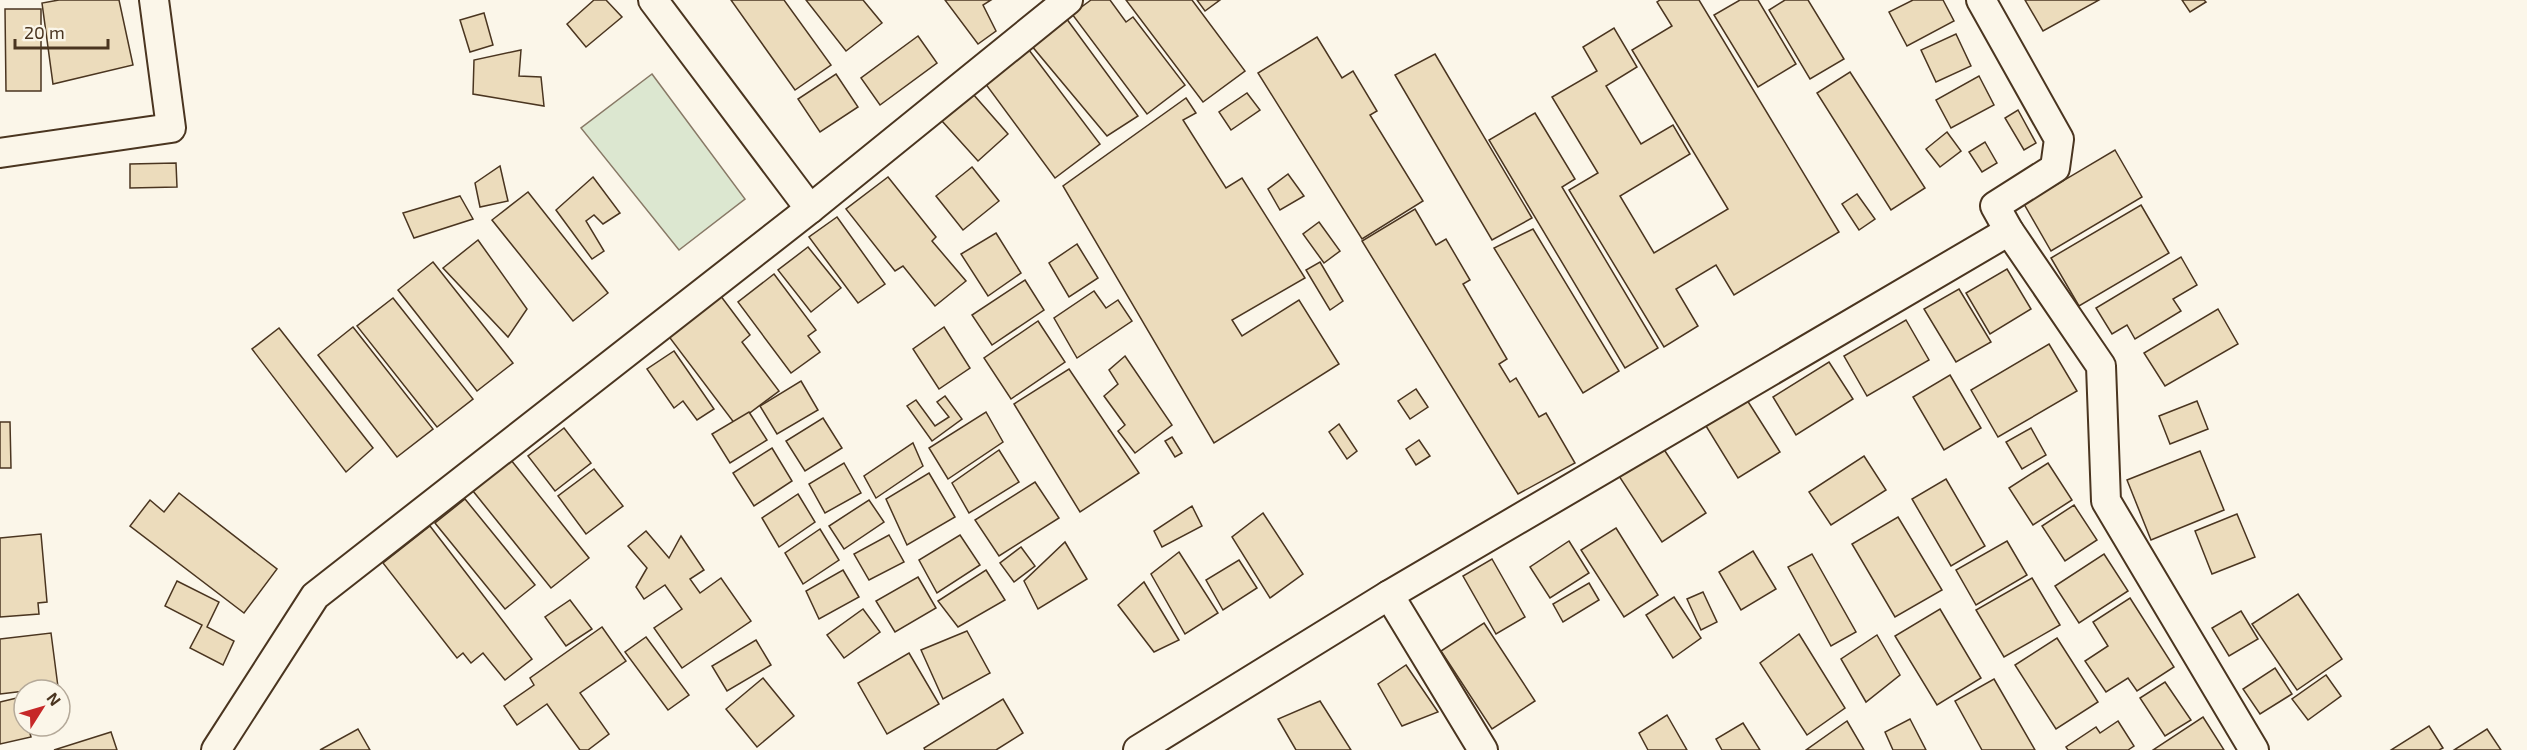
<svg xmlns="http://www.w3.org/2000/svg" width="2527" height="750" viewBox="0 0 2527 750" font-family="'Exo 2',sans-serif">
  <rect width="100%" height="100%" fill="#fbf6e9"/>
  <polygon fill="#dce7d0" stroke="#887966" stroke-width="1.5" points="652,74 745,199 679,250 581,128"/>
  <g fill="#ecdcbc" stroke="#4a3520" stroke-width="1.5">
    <polygon points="59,0 119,0 133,65 53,84 42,3"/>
    <polygon points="594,0 606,0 622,17 586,47 567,24"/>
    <polygon points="731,0 784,0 831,65 795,90"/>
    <polygon points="806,0 863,0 882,23 846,51"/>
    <polygon points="945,0 991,0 983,5 996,31 978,44"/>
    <polygon points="1091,0 1110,0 1126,22 1133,17 1185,85 1147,114 1072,14"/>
    <polygon points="1126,0 1192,0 1245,71 1203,102"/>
    <polygon points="1197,0 1220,0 1205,11"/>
    <polygon points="1660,0 1699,0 1839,232 1734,295 1716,265 1676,289 1698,326 1664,347 1569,190 1598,173 1552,97 1597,71 1583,47 1614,28 1637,67 1606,86 1641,144 1673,125 1690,154 1620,196 1654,253 1728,209 1632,50 1672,26 1657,2"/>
    <polygon points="1740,0 1758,0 1796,64 1758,87 1714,15"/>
    <polygon points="1785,0 1808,0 1844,59 1810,79 1769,10"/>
    <polygon points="1913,0 1943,0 1954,21 1907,46 1889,12"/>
    <polygon points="2025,0 2099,0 2043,31"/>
    <polygon points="2182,0 2204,0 2206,2 2190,12"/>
    <polygon points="5,9 41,9 41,91 6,91"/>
    <polygon points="484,13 493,45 470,52 460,20"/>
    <polygon points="1066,18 1138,116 1107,136 1031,45"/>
    <polygon points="1956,34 1971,66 1936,82 1921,50"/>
    <polygon points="918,36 937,63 880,105 861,78"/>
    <polygon points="1317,37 1342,78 1353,71 1377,111 1370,115 1423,201 1362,239 1258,73"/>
    <polygon points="1026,46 1100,144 1055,178 982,79"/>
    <polygon points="521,50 519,76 541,77 544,106 473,94 474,60"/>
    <polygon points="1435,54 1532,218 1492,240 1395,75"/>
    <polygon points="1850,72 1925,188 1891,210 1817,93"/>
    <polygon points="836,74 858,107 820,132 798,99"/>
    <polygon points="1979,76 1994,105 1951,128 1936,100"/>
    <polygon points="1247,93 1260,110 1231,130 1219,112"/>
    <polygon points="973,94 1008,134 978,161 942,121"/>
    <polygon points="1186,98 1196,113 1183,120 1226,188 1242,178 1305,278 1232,320 1242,336 1299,300 1339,364 1214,443 1063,186"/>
    <polygon points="2018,110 2036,143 2024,150 2005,118"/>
    <polygon points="1535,113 1575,179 1562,187 1658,348 1625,368 1489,140"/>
    <polygon points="1947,132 1961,151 1940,167 1926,149"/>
    <polygon points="1985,142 1997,163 1982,172 1969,152"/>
    <polygon points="2115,150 2142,197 2051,251 2024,204"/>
    <polygon points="176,163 177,187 130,188 130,164"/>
    <polygon points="500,166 508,201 480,207 475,183"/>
    <polygon points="972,167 999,201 963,230 936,196"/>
    <polygon points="1288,174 1304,196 1280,210 1268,189"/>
    <polygon points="593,177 620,213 603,224 594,215 586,221 604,251 592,259 556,210"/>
    <polygon points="888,177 936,237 932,241 966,281 935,306 903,266 895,271 846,209"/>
    <polygon points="528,192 608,293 573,321 492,220"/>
    <polygon points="1857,194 1875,219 1859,230 1842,204"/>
    <polygon points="460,196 473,219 414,238 403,213"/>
    <polygon points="2141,205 2169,253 2079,306 2051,258"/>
    <polygon points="1415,209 1436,245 1446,239 1470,280 1463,284 1507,359 1499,364 1510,382 1516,378 1539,417 1546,413 1575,463 1518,494 1362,241"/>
    <polygon points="837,217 885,284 858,303 809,237"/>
    <polygon points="1319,222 1340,251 1324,263 1303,234"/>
    <polygon points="1533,229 1619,371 1583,393 1494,248"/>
    <polygon points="996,233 1021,273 988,296 961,254"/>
    <polygon points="478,240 527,309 508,337 443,268"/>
    <polygon points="1077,244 1098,278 1069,297 1049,263"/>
    <polygon points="808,247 841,288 811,312 778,270"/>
    <polygon points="2181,257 2197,285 2173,299 2181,311 2135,339 2127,325 2112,334 2096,308"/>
    <polygon points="433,262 513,363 477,391 398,290"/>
    <polygon points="1320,262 1343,301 1330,310 1306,270"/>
    <polygon points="2007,269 2031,309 1990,334 1966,293"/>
    <polygon points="774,274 816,330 808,336 820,352 791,373 738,302"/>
    <polygon points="1025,280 1044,310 992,345 972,315"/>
    <polygon points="1959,289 1991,342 1956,362 1924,309"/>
    <polygon points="1094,291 1106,308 1118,300 1132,321 1077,358 1054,318"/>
    <polygon points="720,295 750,335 742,342 779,391 735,424 667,334"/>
    <polygon points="393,298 473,399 437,427 357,326"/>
    <polygon points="2218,309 2238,344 2165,386 2144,353"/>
    <polygon points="1906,320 1929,360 1867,396 1844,356"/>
    <polygon points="1038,321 1065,362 1011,399 984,358"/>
    <polygon points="353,327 433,429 397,457 318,355"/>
    <polygon points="944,327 970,368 939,389 913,349"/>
    <polygon points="279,328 373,448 346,472 252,349"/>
    <polygon points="2049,344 2077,391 1998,437 1971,390"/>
    <polygon points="674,351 714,409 697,420 683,401 674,408 647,369"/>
    <polygon points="1125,356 1172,425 1135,453 1118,431 1125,425 1104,396 1118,384 1109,370"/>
    <polygon points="1829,362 1853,399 1796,435 1773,397"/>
    <polygon points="1069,369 1139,473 1080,512 1014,404"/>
    <polygon points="1950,375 1981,428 1944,450 1913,397"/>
    <polygon points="801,381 818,410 777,434 760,406"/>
    <polygon points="1416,389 1428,407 1410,419 1398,401"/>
    <polygon points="945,396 962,419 932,441 907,406 916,400 935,426 949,417 937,402"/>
    <polygon points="1747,400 1780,452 1738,478 1706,426"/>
    <polygon points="2197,401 2208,429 2170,444 2159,416"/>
    <polygon points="749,412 767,440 730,463 712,434"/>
    <polygon points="986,412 1003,442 948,479 929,448"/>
    <polygon points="823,418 842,448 805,471 786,441"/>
    <polygon points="0,422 10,422 11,468 0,468"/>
    <polygon points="1339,424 1357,451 1347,459 1329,432"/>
    <polygon points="564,428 591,463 555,491 528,456"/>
    <polygon points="2031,428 2046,455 2022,469 2006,442"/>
    <polygon points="1172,437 1182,453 1175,457 1165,441"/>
    <polygon points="1419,440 1430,456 1416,465 1406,449"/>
    <polygon points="913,443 923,466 876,498 864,476"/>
    <polygon points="772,448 792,481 754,506 733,473"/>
    <polygon points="1663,448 1706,513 1662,542 1619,476"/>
    <polygon points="999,450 1019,482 969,513 952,483"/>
    <polygon points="2200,451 2224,510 2151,540 2127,480"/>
    <polygon points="1864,456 1886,490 1831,525 1809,492"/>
    <polygon points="511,460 589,558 551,588 473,491"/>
    <polygon points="844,463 861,493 825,513 809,484"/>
    <polygon points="2048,463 2072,500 2033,525 2009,488"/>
    <polygon points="594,469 623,506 586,534 558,496"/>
    <polygon points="929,473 955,517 907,545 886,499"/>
    <polygon points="1946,479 1985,546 1951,566 1912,499"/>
    <polygon points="1035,482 1059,518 999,556 975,520"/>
    <polygon points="179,493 277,569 244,613 130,526 150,500 164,512"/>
    <polygon points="798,494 815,522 779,547 762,518"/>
    <polygon points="465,499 535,585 505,609 435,523"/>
    <polygon points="869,500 884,522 844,549 829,526"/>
    <polygon points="2074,505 2097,540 2065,561 2042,526"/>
    <polygon points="1192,506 1202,526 1162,547 1154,531"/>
    <polygon points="1263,513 1303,574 1270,598 1232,537"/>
    <polygon points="2237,514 2255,557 2212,574 2195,531"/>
    <polygon points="1898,517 1942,590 1895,617 1852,544"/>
    <polygon points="430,526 532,659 505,680 483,653 471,663 463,653 457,658 383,563"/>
    <polygon points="1616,528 1658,595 1624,617 1581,550"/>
    <polygon points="820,529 839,560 803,584 785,553"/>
    <polygon points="646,531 669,558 681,536 704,570 690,579 700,593 721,578 751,621 682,668 654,628 682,609 665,585 644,599 636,587 647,568 628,546"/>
    <polygon points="41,534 47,602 38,603 39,614 0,617 0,538"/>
    <polygon points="889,535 904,562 869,580 854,554"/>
    <polygon points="960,535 980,565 937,593 919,560"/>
    <polygon points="1569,541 1589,573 1550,598 1530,567"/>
    <polygon points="2007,541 2027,575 1976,605 1956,570"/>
    <polygon points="1065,542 1087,579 1038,609 1024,581"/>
    <polygon points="1021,547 1035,566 1014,582 1000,563"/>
    <polygon points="1753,551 1776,589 1741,610 1719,572"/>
    <polygon points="1179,552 1218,613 1185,634 1151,574"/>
    <polygon points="1812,554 1856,632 1831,646 1788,567"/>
    <polygon points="2104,554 2128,591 2079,623 2055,586"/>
    <polygon points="1492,559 1525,617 1496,634 1463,576"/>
    <polygon points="1239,560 1257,588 1223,610 1206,580"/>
    <polygon points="843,570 859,597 819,619 806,591"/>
    <polygon points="986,570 1005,600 958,627 938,601"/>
    <polygon points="918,577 936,608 895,632 876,601"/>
    <polygon points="2032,578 2060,625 2004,657 1976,610"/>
    <polygon points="177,581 219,602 207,627 234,641 223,665 190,648 202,625 165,606"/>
    <polygon points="1144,582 1179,640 1154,652 1118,605"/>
    <polygon points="1589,583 1599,600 1563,622 1553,604"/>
    <polygon points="1703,592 1717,622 1701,630 1687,599"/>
    <polygon points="2298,594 2342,659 2297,690 2252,624"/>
    <polygon points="1674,597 1701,638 1673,658 1646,615"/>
    <polygon points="2130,598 2174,667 2137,691 2128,678 2106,692 2085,661 2108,646 2093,622"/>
    <polygon points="570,600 592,629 566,646 545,617"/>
    <polygon points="863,609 880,632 844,658 827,635"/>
    <polygon points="1940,609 1981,678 1937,705 1895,636"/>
    <polygon points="2241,611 2258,639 2229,656 2212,628"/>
    <polygon points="1484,623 1535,701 1492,729 1441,651"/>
    <polygon points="602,627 626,661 580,693 609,734 588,750 580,750 547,704 517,725 504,706 534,685 530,678"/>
    <polygon points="967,631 990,673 943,699 921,650"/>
    <polygon points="51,633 58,687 0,694 0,639"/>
    <polygon points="1799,634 1845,708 1807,735 1760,663"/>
    <polygon points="1877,635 1900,675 1866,702 1841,659"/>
    <polygon points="646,637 689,695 668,710 625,652"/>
    <polygon points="2057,638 2098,702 2056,729 2015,665"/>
    <polygon points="756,640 771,665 727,691 712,666"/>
    <polygon points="909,653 939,704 887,734 858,683"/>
    <polygon points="1406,665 1438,712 1402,726 1378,684"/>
    <polygon points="2275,668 2292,694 2260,714 2243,689"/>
    <polygon points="2326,675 2341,696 2308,720 2292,699"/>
    <polygon points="763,678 794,716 757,747 726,709"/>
    <polygon points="1994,679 2035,750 1982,750 1955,701"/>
    <polygon points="2165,682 2191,720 2165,736 2140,698"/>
    <polygon points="21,697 24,726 28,726 31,737 0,744 0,702"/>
    <polygon points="1003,699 1023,733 996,750 925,750 924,748"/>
    <polygon points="1320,701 1351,750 1296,750 1278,719"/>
    <polygon points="1667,715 1687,750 1648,750 1639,733"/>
    <polygon points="2203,717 2224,750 2153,750"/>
    <polygon points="1910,719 1926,750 1893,750 1885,732"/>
    <polygon points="1847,721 1864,750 1806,750"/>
    <polygon points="2118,721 2134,746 2128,750 2068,750 2066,747 2096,727 2100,733"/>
    <polygon points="1743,723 1760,750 1722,750 1716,739"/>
    <polygon points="2429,726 2443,748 2439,750 2391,750"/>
    <polygon points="358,729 370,750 320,750"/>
    <polygon points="2487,729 2501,750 2454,750"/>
    <polygon points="111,732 117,750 54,750"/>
  </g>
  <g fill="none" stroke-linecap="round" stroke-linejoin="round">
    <g stroke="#4a3520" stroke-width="32">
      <g id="street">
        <polyline points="653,0 810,209"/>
        <polyline points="1981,0 2059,139 2055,168 1995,206 2009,231 2101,366 2106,501 2254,750"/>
        <polyline points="0,153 171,128 154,0"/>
        <polyline points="1389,595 1483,750"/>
        <polyline points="216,750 315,596 810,209 1068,0"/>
        <polyline points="1138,750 1389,595 2009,231"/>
      </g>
    </g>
    <use href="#street" stroke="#fbf6e9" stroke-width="28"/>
  </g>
  <g transform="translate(42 708) rotate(53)"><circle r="28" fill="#fbf6e9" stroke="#b4a999" stroke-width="1.5"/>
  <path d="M0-4.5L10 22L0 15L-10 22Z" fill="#c62828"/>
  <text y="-9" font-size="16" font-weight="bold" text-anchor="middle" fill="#4a3520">N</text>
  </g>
  <path d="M15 39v9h93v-9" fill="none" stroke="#4a3520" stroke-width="3"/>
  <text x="24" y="39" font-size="18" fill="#4a3520" stroke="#fbf6e9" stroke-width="4.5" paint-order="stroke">20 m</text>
</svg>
